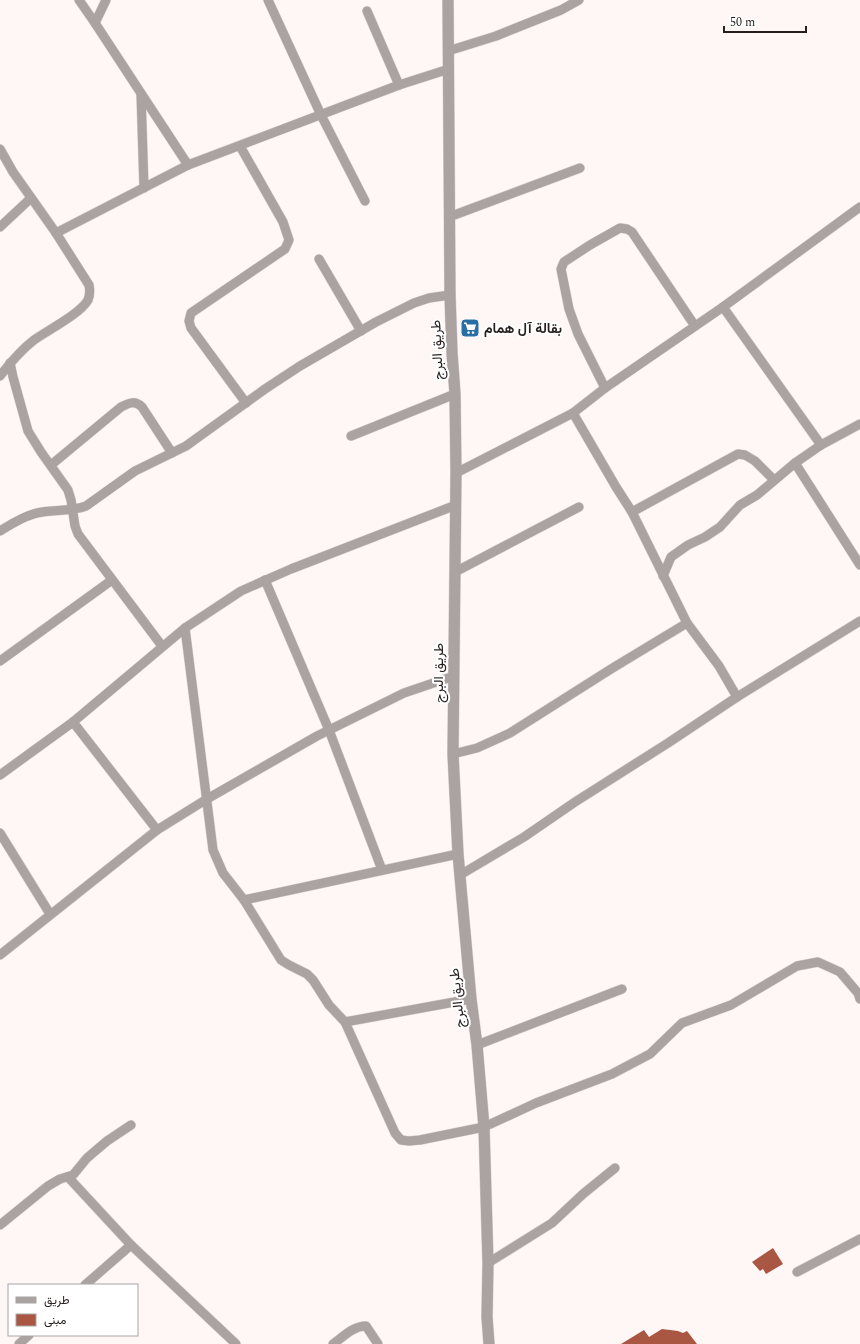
<svg xmlns="http://www.w3.org/2000/svg" width="860" height="1344" viewBox="0 0 860 1344" font-family="Spectral,Vazirmatn,serif">
  <rect width="100%" height="100%" fill="#fef7f6"/>
  <g fill="#a95642">
    <polygon points="773,1248 783,1264 766,1274 763,1269 760,1271 752,1262"/>
    <polygon points="662,1329 678,1331 683,1333 687,1331 697,1344 621,1344 644,1330 649,1337"/>
  </g>
  <g fill="none" stroke-linecap="round" stroke-linejoin="round">
    <g stroke="#dbd4d3" stroke-width="10">
      <g id="minor">
        <polyline points="79,0 95,23 188,165"/>
        <polyline points="268,0 321,115 365,201"/>
        <polyline points="367,11 399,85"/>
        <polyline points="95,23 106,0"/>
        <polyline points="448,51 496,36 561,10 579,0"/>
        <polyline points="141,94 144,188"/>
        <polyline points="240,146 283,222 289,240 285,249 191,313 189,321 191,328 246,403"/>
        <path d="M0,149L13,172L56,233L89,285C90,290 90,295 88,300C80,314 48,330 34,340C21,350 10,363 0,376"/>
        <polyline points="449,217 580,168"/>
        <polyline points="0,227 31,198"/>
        <polyline points="56,233 188,165 399,85 449,69"/>
        <polyline points="319,259 361,331"/>
        <polyline points="723,307 821,445"/>
        <polyline points="10,363 13,377 28,431 41,452 68,490 71,500 75,526 78,534 162,646"/>
        <polyline points="605,388 578,334 569,309 561,269 564,262 590,245 620,228 627,229 632,232 695,326"/>
        <polyline points="573,413 616,487 632,512 687,623 719,666 737,697"/>
        <polyline points="860,424 821,445 795,463 860,565"/>
        <polyline points="351,436 455,394"/>
        <path d="M51,465L121,407C129,403 135,400 142,407L172,453"/>
        <polyline points="456,473 573,413 605,388 723,307 860,207"/>
        <polyline points="632,512 738,454 745,455 755,461 774,480"/>
        <path d="M0,531C11,524 24,516 37,513C53,509 70,512 86,506L135,471L186,446L265,389L300,366L376,322L414,303L429,298L450,295"/>
        <polyline points="455,572 579,507"/>
        <polyline points="663,576 671,557 688,545 705,537 720,527 740,505 757,495 795,463"/>
        <polyline points="265,580 329,730 382,870"/>
        <polyline points="185,628 213,850 223,873 244,900 281,960 289,965 307,974 313,980 329,1005 345,1022 395,1133 401,1140 409,1141 420,1140 484,1127 536,1103 612,1074 650,1054 682,1023 731,1005 797,966 818,962 840,972 858,993 860,999"/>
        <polyline points="0,661 112,580"/>
        <polyline points="73,722 157,830"/>
        <polyline points="453,754 477,748 510,733 611,669 687,623"/>
        <polyline points="0,775 73,722 185,628 241,591 291,569 456,505"/>
        <polyline points="0,833 50,914"/>
        <polyline points="460,875 524,837 575,802 668,743 737,697 860,621"/>
        <polyline points="244,900 458,854"/>
        <polyline points="0,955 157,830 207,799 317,736 404,693 454,676"/>
        <polyline points="345,1022 471,999"/>
        <polyline points="477,1045 622,989"/>
        <polyline points="68,1177 131,1245 236,1344"/>
        <polyline points="0,1225 48,1186 60,1179 73,1175 87,1158 107,1141 131,1125"/>
        <polyline points="488,1263 552,1223 583,1194 615,1168"/>
        <polyline points="797,1272 860,1239"/>
        <polyline points="85,1285 131,1245"/>
        <polyline points="19,1344 29,1335"/>
        <path d="M333,1344C343,1337 353,1326 366,1326L378,1344"/>
      </g>
    </g>
    <g stroke="#dbd4d3" stroke-width="12">
      <polyline id="tertiary" points="448,0 450,295 452,353 455,394 456,473 453,754 458,854 471,999 477,1045 484,1127 488,1263 487,1317 489,1344"/>
    </g>
    <use href="#minor" stroke="#aaa3a1" stroke-width="9"/>
    <use href="#tertiary" stroke="#aaa3a1" stroke-width="11"/>
  </g>
  <defs>
    <g id="supermarket-square" transform="scale(1)"><rect x="-9" y="-9" width="18" height="18" rx="4" fill="#296fa4" stroke="#fff"/><path d="M-6-5.5h2.5l.6 2H6L4.5 2H-2.5L-4.4-4H-6ZM-1.5 3.2a1.3 1.3 0 1 0 .1 0ZM3 3.2a1.3 1.3 0 1 0 .1 0Z" fill="#fff"/></g>
  </defs>
  <g fill-rule="evenodd">
    <use href="#supermarket-square" x="470" y="328"/>
  </g>
  <g text-anchor="middle" dominant-baseline="central" stroke-width="4" stroke-linejoin="round" paint-order="stroke">
    <g font-size="14" font-weight="bold" fill="#261f1e" stroke="#fff" text-anchor="start">
      <text x="484" y="328">بقالة آل همام</text>
    </g>
    <g font-size="14" fill="#261f1e" stroke="#fff">
      <text transform="translate(437 350) rotate(-93)">طريق البرج</text>
      <text transform="translate(438 673) rotate(-90)">طريق البرج</text>
      <text transform="translate(457 998) rotate(-96)">طريق البرج</text>
    </g>
  </g>
  <rect x="8" y="1284" width="130" height="52" fill="#ffffff" stroke="#a8a5a5"/>
  <rect x="16" y="1297" width="20" height="6" fill="#aaa3a1" stroke="#a8a5a5"/>
  <text x="44" y="1304" font-size="12" fill="#261f1e">طريق</text>
  <rect x="16" y="1314" width="20" height="12" fill="#a95642" stroke="#a8a5a5"/>
  <text x="44" y="1324" font-size="12" fill="#261f1e">مبنى</text>
  <path d="M724 26v6h82v-6" fill="none" stroke="#261f1e" stroke-width="2"/>
  <text x="730" y="26" font-size="12" fill="#261f1e" stroke="#ffffff" stroke-width="3" paint-order="stroke">50 m</text>
</svg>
